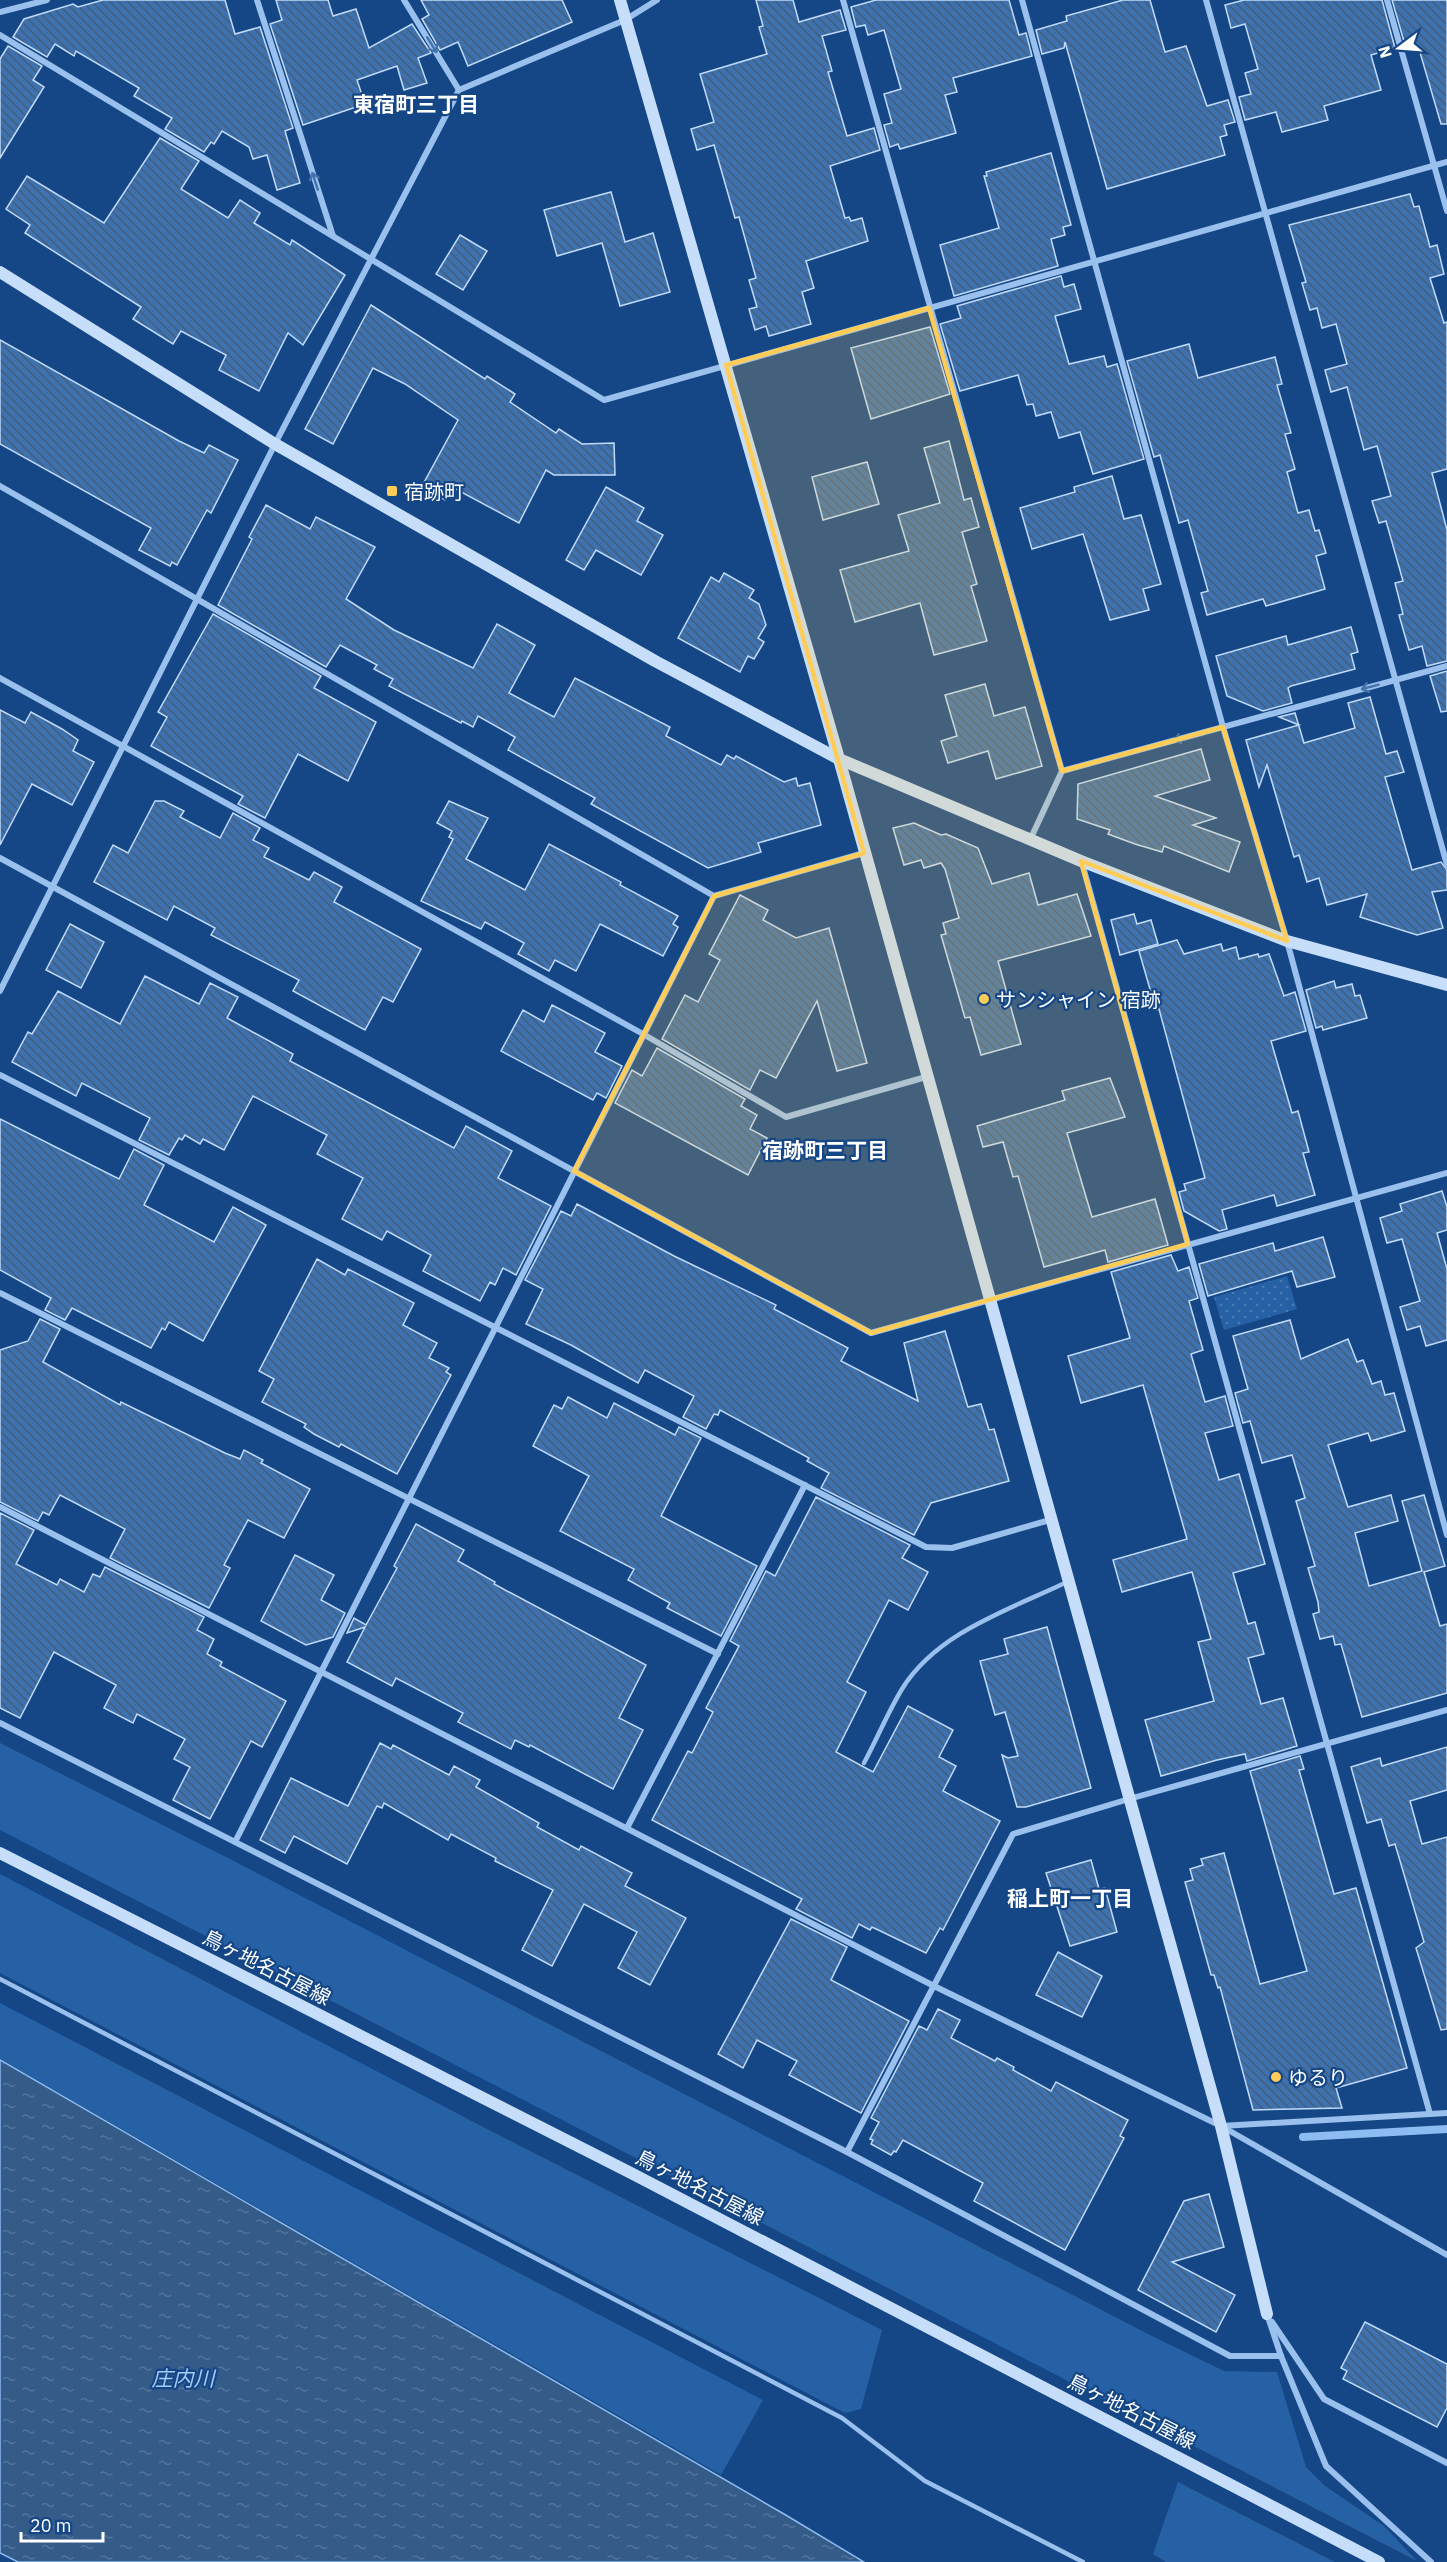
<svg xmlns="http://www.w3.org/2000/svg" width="1447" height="2562" viewBox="0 0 1447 2562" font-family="'IBM Plex Sans','Noto Sans JP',sans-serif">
  <defs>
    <pattern id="garden-dots" width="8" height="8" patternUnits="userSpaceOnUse" patternTransform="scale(1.5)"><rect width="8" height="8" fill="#2761a5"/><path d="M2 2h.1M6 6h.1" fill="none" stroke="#4779b2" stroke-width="1.8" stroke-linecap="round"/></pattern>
    <pattern id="water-ripples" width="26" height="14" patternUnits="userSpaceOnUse" patternTransform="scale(1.5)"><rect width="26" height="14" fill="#355b89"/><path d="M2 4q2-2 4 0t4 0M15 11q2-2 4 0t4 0" fill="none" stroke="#53749b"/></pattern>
    <pattern id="building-back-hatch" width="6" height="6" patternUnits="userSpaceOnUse" patternTransform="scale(1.5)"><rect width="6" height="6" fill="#3d71b0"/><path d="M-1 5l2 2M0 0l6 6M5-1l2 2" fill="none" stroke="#455d79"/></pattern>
  </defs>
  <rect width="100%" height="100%" fill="#154786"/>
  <g fill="#2761a5">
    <polygon points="0,1743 228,1858 1150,2335 1224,2371 1277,2372 1306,2467 1325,2486 1384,2526 1417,2561 0,1830"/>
    <polygon points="0,1874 485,2128 882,2330 861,2409 845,2413 0,1973"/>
    <polygon points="0,2003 763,2400 721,2475 0,2059"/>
    <polygon points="1178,2482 1335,2562 1166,2562 1153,2554"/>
  </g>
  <polygon fill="url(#garden-dots)" points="1287,1276 1297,1309 1224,1330 1214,1297"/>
  <polygon fill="url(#water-ripples)" stroke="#8cbcf1" stroke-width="1.5" points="0,2060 784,2514 864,2562 18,2562 0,2553"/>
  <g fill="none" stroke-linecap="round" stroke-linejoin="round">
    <polyline stroke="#8cbcf1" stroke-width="8" points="1303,2137 1447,2129"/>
  </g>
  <g fill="url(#building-back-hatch)" stroke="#c0dbfa" stroke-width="1.5">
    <polygon points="103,0 225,0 235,34 260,27 293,128 285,131 300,183 277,190 267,155 253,159 249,147 222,131 214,144 211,142 204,152 165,129 172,118 134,96 139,88 76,51 74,56 55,44 47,57 13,37 24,19 73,4 78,7"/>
    <polygon points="276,0 328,0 333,16 356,9 369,48 412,24 431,53 418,58 427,83 404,90 397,66 357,80 365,104 303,125 270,24 282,20"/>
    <polygon points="421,0 562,0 572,22 468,66 458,42 440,50 422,19 429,15"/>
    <polygon points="756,0 793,0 799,22 840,10 846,30 822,36 832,71 828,72 847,136 874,128 880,150 830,166 845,218 849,217 851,221 862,218 868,241 806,261 814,288 802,292 811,324 769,336 766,326 755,330 749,309 757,307 749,280 756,278 739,217 735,218 714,145 697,150 691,129 714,122 700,74 767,54 759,27 763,26"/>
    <polygon points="876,0 1009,0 1019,35 1026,33 1032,56 953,78 957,92 945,95 956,133 900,149 898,144 890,147 884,125 892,123 884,94 901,89 884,30 868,35 865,25 856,27 851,7"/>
    <polygon points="1123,0 1150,0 1165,52 1186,46 1207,106 1228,100 1235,122 1224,125 1227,135 1220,137 1225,155 1107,189 1065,42 1064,48 1042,54 1036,30 1067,21 1066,16"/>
    <polygon points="1244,0 1382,0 1395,48 1371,55 1381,90 1324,106 1328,120 1282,132 1276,112 1245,120 1239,97 1251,94 1245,73 1258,69 1245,24 1231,28 1225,5"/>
    <polygon points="1392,0 1447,0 1447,124 1441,124 1419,49 1417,50 1415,42 1405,45"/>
    <polygon points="8,46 42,66 33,80 44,87 0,158 0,59"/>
    <polygon points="160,138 199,161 181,189 228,218 240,200 260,213 254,223 290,245 292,240 345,275 303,345 288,333 259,391 219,370 226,355 181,331 173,344 133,319 141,307 25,233 30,225 6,209 27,176 104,223"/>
    <polygon points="1051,153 1071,225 1063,227 1065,235 1051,239 1058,266 954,296 940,245 999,228 984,176 987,176 986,172"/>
    <polygon points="611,192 625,242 653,233 670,292 620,306 602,243 557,256 544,210"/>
    <polygon points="1410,194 1414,207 1419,206 1430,247 1437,245 1444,274 1430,278 1444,323 1447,322 1447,469 1432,473 1447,530 1447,661 1427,666 1422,646 1409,650 1399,615 1403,614 1395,583 1403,581 1386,521 1379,523 1372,501 1391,496 1377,446 1364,450 1347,387 1331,392 1325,370 1347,364 1336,324 1322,328 1317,308 1310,310 1302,283 1306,282 1289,225"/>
    <polygon points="460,235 487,251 463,290 436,274"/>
    <polygon points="1061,276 1064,287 1074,284 1081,309 1055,316 1069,364 1104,356 1107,367 1117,364 1144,459 1093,474 1080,432 1059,438 1051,412 1036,416 1033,404 1027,405 1018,375 960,391 940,324 961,318 957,306"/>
    <polygon points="371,305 485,379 487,376 515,394 510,402 556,433 559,429 582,444 614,443 615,475 554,475 546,470 519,523 452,487 445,500 421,488 458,420 405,384 373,368 333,444 305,429"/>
    <polygon points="930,327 950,394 871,419 851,348"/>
    <polygon points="0,340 179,441 204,453 209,445 238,460 211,513 207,510 177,565 172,562 170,566 139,550 151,528 0,444"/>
    <polygon points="1189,344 1198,378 1275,357 1282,384 1277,385 1291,433 1285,434 1295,469 1287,472 1298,513 1309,510 1315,531 1319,530 1326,553 1316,556 1325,589 1266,606 1263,599 1207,615 1201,593 1208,591 1188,520 1179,523 1160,455 1154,457 1127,361"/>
    <polygon points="949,441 964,500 971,498 979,527 962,532 977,584 971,586 987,641 934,655 920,603 855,622 840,570 909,551 898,515 940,503 924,448"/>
    <polygon points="867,462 879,504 823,520 812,477"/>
    <polygon points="1112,476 1124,519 1141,515 1161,584 1143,589 1149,610 1110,620 1083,534 1032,549 1020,508 1075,492 1074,487"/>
    <polygon points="606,487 644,508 637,521 663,535 641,575 596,550 584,570 566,560"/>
    <polygon points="266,505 310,529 316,517 375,547 346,599 394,630 473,668 497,624 535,645 509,693 554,717 575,678 670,727 666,736 721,765 727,755 734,759 736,756 784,782 796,778 798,786 810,783 821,825 758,843 761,852 708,868 591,804 595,798 508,750 515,737 478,716 473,727 462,721 461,723 389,686 393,679 374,669 377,665 340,645 326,667 218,605 252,539 249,537"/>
    <polygon points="724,573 754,590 749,598 759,604 766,625 758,638 764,642 754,659 748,656 740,672 678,638 711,577 719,582"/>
    <polygon points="213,614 321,676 314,688 376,722 348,781 298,754 265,818 238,804 243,796 151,746 167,717 158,712"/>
    <polygon points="1351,627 1358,652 1351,654 1355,669 1291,686 1288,688 1292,703 1263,711 1227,696 1216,656 1286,636 1288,645"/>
    <polygon points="1447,671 1447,711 1441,712 1430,676"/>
    <polygon points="985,684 994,716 1025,707 1042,766 996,779 988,751 948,763 941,741 957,736 945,695"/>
    <polygon points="1370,697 1386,754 1397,751 1404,772 1385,777 1412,870 1441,862 1447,870 1447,890 1432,892 1443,928 1417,935 1360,917 1367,894 1327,905 1319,878 1307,882 1299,855 1294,857 1267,765 1259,787 1246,740 1299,725 1279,717 1295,713 1304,743 1355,728 1348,703"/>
    <polygon points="0,710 25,723 31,712 62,729 78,740 73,751 94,762 72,805 32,784 0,845"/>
    <polygon points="1201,749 1210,780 1155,796 1216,818 1193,825 1240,842 1229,872 1164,846 1162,852 1135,844 1108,834 1110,830 1077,819 1078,784"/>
    <polygon points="155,801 164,801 184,811 180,817 220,838 233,813 260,828 253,840 269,848 264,857 309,880 314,872 342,887 334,902 421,949 393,1002 383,997 365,1030 293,991 299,980 211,935 215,928 174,906 167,920 94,882 113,845 128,853"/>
    <polygon points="449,801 488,818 466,859 525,890 549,844 621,882 620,885 678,916 673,924 678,927 663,956 600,924 576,971 555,960 549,971 518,954 524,943 485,922 481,929 421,901 453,839 449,837 452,831 437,823"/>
    <polygon points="914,823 941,835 946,834 978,848 992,884 1029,873 1038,905 1077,894 1091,936 998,961 1021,1044 981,1055 970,1017 965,1018 941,935 946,934 943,923 959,918 945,869 941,863 924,868 921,860 904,865 893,828"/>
    <polygon points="740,895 768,910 763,920 796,938 829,928 867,1063 837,1071 817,1001 776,1078 760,1070 750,1090 662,1039 685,995 698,1002 720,960 709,954"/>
    <polygon points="1134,914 1137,924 1151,920 1158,944 1120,955 1111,920"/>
    <polygon points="70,924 104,942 81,988 46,970"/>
    <polygon points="1177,940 1184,954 1221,944 1223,951 1236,947 1239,959 1258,954 1259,957 1269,954 1284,996 1295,992 1306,1031 1271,1041 1292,1113 1298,1111 1309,1152 1303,1153 1315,1195 1277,1206 1274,1195 1222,1210 1227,1229 1219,1231 1184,1211 1179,1192 1186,1190 1184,1184 1205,1178 1159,1009 1156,1010 1139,951"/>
    <polygon points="145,976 199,1004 210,983 238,997 227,1018 293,1054 290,1061 454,1148 466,1126 512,1151 498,1178 551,1206 516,1275 503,1268 495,1285 490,1282 480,1301 423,1271 431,1255 387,1231 382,1240 342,1219 363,1178 317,1154 327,1135 253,1096 224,1150 203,1139 200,1144 185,1135 182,1140 179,1138 169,1155 139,1140 150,1118 82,1083 76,1096 12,1062 28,1032 32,1034 58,991 120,1024"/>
    <polygon points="1334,981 1336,988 1352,984 1355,996 1360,995 1367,1018 1323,1030 1322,1026 1316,1028 1306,990"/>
    <polygon points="552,1005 605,1033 595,1052 622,1066 606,1098 597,1093 593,1100 501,1051 523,1010 544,1022"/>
    <polygon points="657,1048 745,1099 741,1106 757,1115 750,1129 767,1138 748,1175 615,1103 632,1070 642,1076"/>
    <polygon points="1110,1078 1125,1117 1067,1133 1092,1217 1155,1199 1168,1245 1108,1262 1105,1250 1044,1267 1018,1176 1013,1177 1003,1142 983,1147 977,1126 1065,1100 1062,1091"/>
    <polygon points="0,1119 119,1179 134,1149 164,1165 144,1205 214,1242 233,1207 266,1225 203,1341 169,1322 165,1330 162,1328 151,1348 72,1308 65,1320 45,1310 51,1298 0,1270"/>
    <polygon points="1442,1191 1447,1207 1447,1230 1437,1233 1447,1269 1447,1340 1426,1346 1420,1326 1407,1330 1400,1307 1420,1301 1402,1239 1387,1243 1380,1218 1402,1211 1400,1204"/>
    <polygon points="577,1204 674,1256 776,1305 774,1309 848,1348 841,1361 918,1401 904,1343 945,1331 967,1404 968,1407 981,1404 989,1430 994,1429 1009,1481 931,1503 914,1535 821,1488 829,1473 807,1461 809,1458 720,1410 718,1415 714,1414 706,1429 683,1417 694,1396 645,1370 638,1383 571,1345 526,1324 543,1289 525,1280 561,1211 571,1216"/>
    <polygon points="1323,1237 1335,1277 1297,1287 1292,1271 1208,1296 1199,1264 1273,1243 1275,1251"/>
    <polygon points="1171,1255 1178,1271 1189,1267 1198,1298 1189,1301 1203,1350 1191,1354 1205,1402 1225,1396 1233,1426 1205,1433 1219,1480 1239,1474 1265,1564 1233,1573 1248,1624 1255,1622 1264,1654 1248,1658 1261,1704 1283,1698 1297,1746 1247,1761 1245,1754 1217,1760 1161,1776 1145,1720 1214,1701 1198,1642 1211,1639 1192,1572 1122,1592 1113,1560 1187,1539 1143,1385 1081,1403 1068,1356 1130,1338 1111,1272"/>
    <polygon points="317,1259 345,1275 348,1269 414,1303 403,1325 437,1343 429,1358 449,1368 446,1372 451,1375 397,1474 341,1444 339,1447 314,1434 304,1427 306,1424 262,1402 274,1379 259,1371"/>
    <polygon points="40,1319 60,1329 43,1362 120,1405 121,1402 225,1453 240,1459 244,1450 263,1460 261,1463 310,1489 284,1538 248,1520 224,1565 230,1568 209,1608 110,1558 125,1529 60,1495 49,1515 43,1512 38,1521 0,1502 0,1350 28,1341"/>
    <polygon points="1290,1320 1301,1359 1348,1339 1357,1362 1363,1360 1372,1384 1381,1381 1385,1395 1394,1393 1405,1431 1371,1441 1368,1433 1328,1445 1348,1507 1391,1495 1398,1521 1355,1533 1369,1586 1422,1571 1402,1501 1424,1495 1445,1566 1424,1572 1440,1626 1447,1624 1447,1693 1362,1717 1341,1644 1335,1645 1333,1636 1320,1639 1313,1614 1319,1612 1318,1602 1308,1568 1315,1566 1296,1501 1305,1498 1292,1455 1262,1463 1250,1421 1243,1423 1235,1393 1248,1389 1233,1336"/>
    <polygon points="568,1397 607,1418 614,1403 675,1435 679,1427 701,1438 661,1516 757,1566 721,1636 667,1608 670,1603 628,1580 634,1569 560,1531 589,1476 533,1446 554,1405 562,1409"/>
    <polygon points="816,1497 910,1545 902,1558 928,1572 908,1610 889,1600 847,1682 866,1692 836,1752 873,1772 908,1706 953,1730 939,1757 956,1766 943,1791 1000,1821 943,1930 940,1928 926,1953 872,1927 870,1930 859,1924 852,1938 796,1909 802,1899 652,1820 688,1751 692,1753 713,1712 706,1708 739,1646 730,1641 766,1571 775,1576"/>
    <polygon points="0,1513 34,1530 16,1564 57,1585 60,1579 84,1592 93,1574 100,1577 105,1567 204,1617 197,1630 214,1639 207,1654 222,1662 220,1666 286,1701 262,1747 251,1741 210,1819 173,1800 190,1767 174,1759 185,1739 137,1714 133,1723 104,1708 116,1685 54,1652 20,1718 0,1708"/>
    <polygon points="416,1524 464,1550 458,1561 495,1582 494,1584 646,1665 619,1718 643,1730 613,1789 530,1745 529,1747 515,1740 511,1749 458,1722 463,1713 396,1678 392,1686 347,1662 365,1627 347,1633 354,1618 366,1625 397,1568 394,1566"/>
    <polygon points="295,1555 334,1575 321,1600 345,1613 333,1637 306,1645 261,1621"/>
    <polygon points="1047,1627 1091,1788 1026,1807 1017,1807 1002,1755 1008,1758 1018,1756 1005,1712 995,1715 980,1661 1008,1654 1004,1639"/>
    <polygon points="380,1743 391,1749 393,1745 449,1775 454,1766 480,1780 476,1787 539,1823 537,1827 579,1850 581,1846 632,1873 625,1886 686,1918 650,1985 618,1968 637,1932 584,1904 552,1966 522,1950 553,1890 495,1861 496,1858 451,1834 448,1840 384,1803 382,1808 377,1806 347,1864 294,1836 285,1853 260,1840 291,1778 348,1806"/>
    <polygon points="1447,1747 1447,1790 1410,1801 1422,1844 1447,1837 1447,2029 1441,2030 1416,1948 1424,1942 1395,1844 1389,1846 1381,1819 1367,1823 1351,1767 1380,1758 1382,1766"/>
    <polygon points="1300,1756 1304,1769 1299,1770 1334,1894 1356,1888 1407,2068 1336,2088 1342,2108 1253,2110 1220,1987 1218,1988 1214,1975 1211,1975 1185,1882 1193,1880 1190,1869 1203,1865 1201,1859 1224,1853 1260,1984 1307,1971 1250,1771"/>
    <polygon points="1091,1860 1099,1889 1105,1888 1117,1932 1070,1946 1046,1873"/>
    <polygon points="791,1919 847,1947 831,1980 909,2021 861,2113 789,2075 797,2061 757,2040 743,2068 718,2054"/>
    <polygon points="1058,1952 1102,1976 1082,2017 1036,1995"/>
    <polygon points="938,2009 960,2020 951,2038 995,2061 997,2058 1014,2067 1013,2070 1051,2091 1056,2082 1128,2120 1120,2136 1124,2138 1065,2250 974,2201 983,2183 903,2140 896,2152 894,2151 891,2155 871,2144 873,2140 870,2139 879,2122 871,2118 919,2026 927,2030"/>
    <polygon points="1209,2194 1224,2247 1172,2262 1235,2295 1216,2332 1138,2290 1184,2201"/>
    <polygon points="1365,2322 1447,2364 1447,2408 1437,2427 1343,2379 1347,2371 1341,2368"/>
  </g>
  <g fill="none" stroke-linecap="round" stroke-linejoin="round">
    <g stroke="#9ac1ee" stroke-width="4.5">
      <path d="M864,1763C877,1739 888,1712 902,1689C937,1632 1011,1609 1067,1582"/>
      <polyline points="0,1979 842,2418 925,2481 1083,2562"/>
    </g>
    <g stroke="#9ac1ee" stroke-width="6">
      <polyline points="257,0 333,236"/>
      <polyline points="404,0 459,90"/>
      <polyline points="843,0 1062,771 1030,840"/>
      <polyline points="1022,0 1223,727 1287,941 1447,1535"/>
      <polyline points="1206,0 1447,865"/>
      <polyline points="1387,0 1447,211"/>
      <polyline points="0,12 47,0"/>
      <polyline points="0,35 604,400 1447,162"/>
      <polyline points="0,486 714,896"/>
      <polyline points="0,678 643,1034 786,1117 926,1077"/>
      <polyline points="1062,771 1447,666"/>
      <polyline points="0,858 871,1333 1447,1173"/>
      <polyline points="1082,863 1430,2114"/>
      <polyline points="0,991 275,444 459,90 625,20 657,0"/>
      <polyline points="0,1075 926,1547 952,1548 1050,1520"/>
      <polyline points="0,1293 718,1654"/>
      <polyline points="0,1507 934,1986 1221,2126 1447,2255"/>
      <polyline points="0,1723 847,2152 1230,2356 1281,2356"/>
      <polyline points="627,1828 805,1485"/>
      <polyline points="235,1842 714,896 864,853"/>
      <polyline points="1221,2126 1447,2113"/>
      <polyline points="847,2152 1013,1834 1129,1799 1447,1710"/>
      <polyline points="1267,2314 1281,2356 1326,2466 1431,2562"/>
      <polyline points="1272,2322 1324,2399 1447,2463"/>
    </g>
    <g stroke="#c7defa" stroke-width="12">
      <polyline points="620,0 839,759 1221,2126 1267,2314"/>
      <polyline points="0,272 275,444 655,661 839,759 1081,861 1287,941 1447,985"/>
      <polyline points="0,1853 631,2173 1379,2562"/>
    </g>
  </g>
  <defs><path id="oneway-shaft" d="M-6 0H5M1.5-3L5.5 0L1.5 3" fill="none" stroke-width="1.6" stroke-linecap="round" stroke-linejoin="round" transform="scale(1.5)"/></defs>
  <g stroke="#4472aa">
    <use href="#oneway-shaft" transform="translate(432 45) rotate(58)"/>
    <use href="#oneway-shaft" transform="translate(315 181) rotate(-108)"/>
    <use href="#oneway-shaft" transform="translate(1370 687) rotate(165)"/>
    <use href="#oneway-shaft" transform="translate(1182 738) rotate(165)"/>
  </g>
  <path fill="#ffcd57" fill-opacity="0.2" stroke="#ffcd57" stroke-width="4.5" stroke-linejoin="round" d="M929,308L1062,771L1223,727L1287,941L1081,861L1188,1244L871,1333L574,1171L714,896L864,853L726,365Z"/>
  <g fill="#ffcd57" stroke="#154786" stroke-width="2">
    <rect x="386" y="485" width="12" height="12" rx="3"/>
    <circle cx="984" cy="999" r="6"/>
    <circle cx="1276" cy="2077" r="6"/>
  </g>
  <g text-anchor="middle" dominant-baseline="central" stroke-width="4.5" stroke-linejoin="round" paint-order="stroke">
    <g font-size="20" fill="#fff" stroke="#154786" text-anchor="start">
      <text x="404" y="491">宿跡町</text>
      <text x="996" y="999">サンシャイン 宿跡</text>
      <text x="1288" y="2077">ゆるり</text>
    </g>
    <g font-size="20" fill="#fff" stroke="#154786">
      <text transform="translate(267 1967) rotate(27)">鳥ヶ地名古屋線</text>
      <text transform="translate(700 2187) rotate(27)">鳥ヶ地名古屋線</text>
      <text transform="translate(1132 2411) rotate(27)">鳥ヶ地名古屋線</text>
    </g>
    <g font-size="21" font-weight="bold" fill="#fff" stroke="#154786">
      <text x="416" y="104">東宿町三丁目</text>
      <text x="825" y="1150">宿跡町三丁目</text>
      <text x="1070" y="1898">稲上町一丁目</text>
    </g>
    <g font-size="21" font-style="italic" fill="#a5cbf6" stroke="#154786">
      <text x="183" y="2378">庄内川</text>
    </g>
  </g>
  <g transform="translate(1399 48) rotate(254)" stroke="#154786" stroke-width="4.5" paint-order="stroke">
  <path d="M0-4.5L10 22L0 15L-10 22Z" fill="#ffffff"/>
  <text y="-9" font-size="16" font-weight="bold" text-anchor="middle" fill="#ffffff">N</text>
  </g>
  <path d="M21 2532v9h82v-9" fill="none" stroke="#ffffff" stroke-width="3"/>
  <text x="30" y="2532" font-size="18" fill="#ffffff" stroke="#154786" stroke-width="4.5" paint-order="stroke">20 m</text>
</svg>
